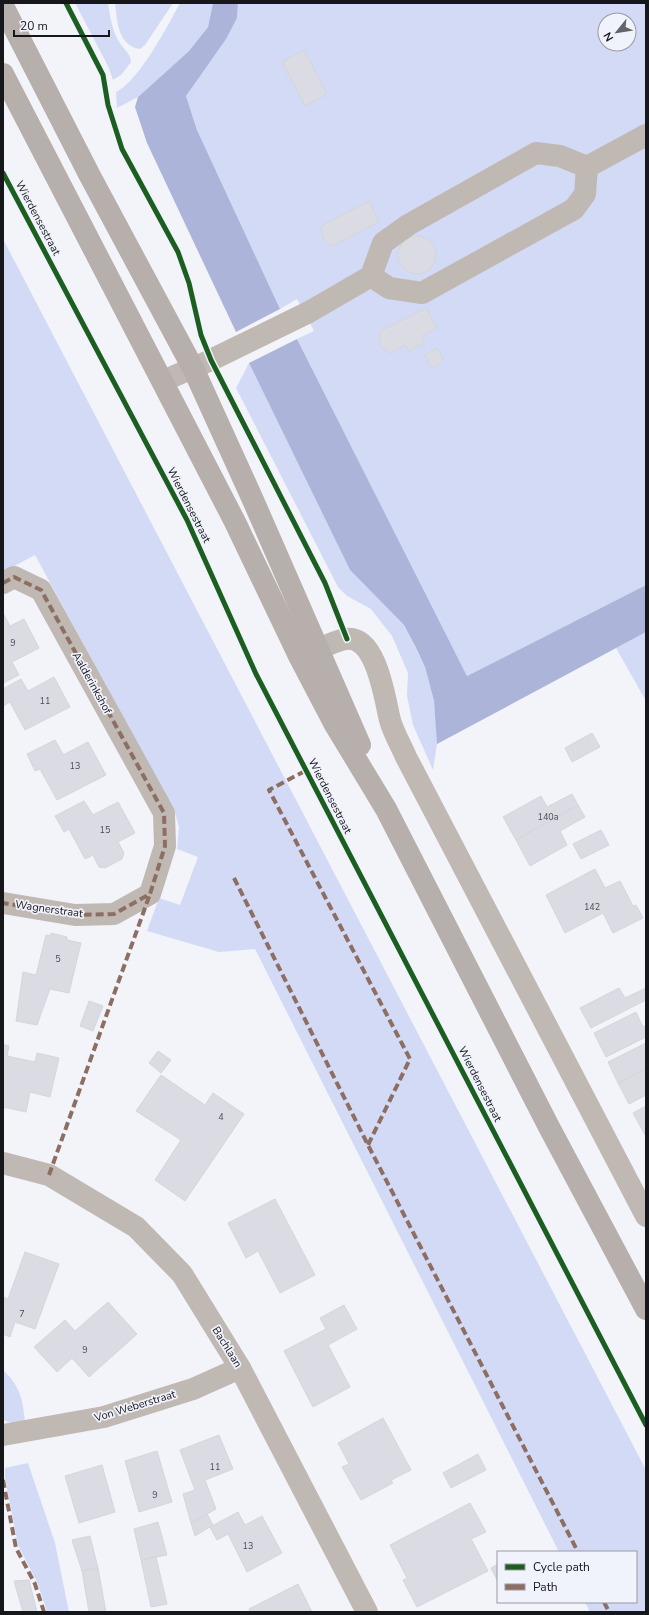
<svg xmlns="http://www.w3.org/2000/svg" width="649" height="1615" viewBox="0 0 649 1615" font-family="'Nunito Sans',sans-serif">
  <rect width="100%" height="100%" fill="#f3f4f9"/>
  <g fill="#d3daf6" fill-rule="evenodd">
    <path d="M75,3H108C110,16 112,29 118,40C122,48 131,53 131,62L121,75L113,80L108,66Z"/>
    <path d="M115,3H173L145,45L140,49C118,46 117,21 115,3Z"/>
    <path d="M180,3H213L208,27L189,51L138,97L117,108L116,92C139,81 167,27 180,3Z"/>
    <path d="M238,3H646V585L467,676L297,339L314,331L297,299L280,309L197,130L186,96L237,18ZM605,20H629V44H605Z"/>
    <polygon points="3,239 646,1470 646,1612 590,1612 585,1602 636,1602 636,1552 559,1552 255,949 219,952 147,931 159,898 180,905 198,857 177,849 179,827 175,813 35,555 3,572"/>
    <polygon points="249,363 350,570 404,625 425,667 434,701 436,722 437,744 433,770 413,725 407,696 408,673 392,636 371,609 347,596 338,587 236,388"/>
    <polygon points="646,632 646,701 616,648"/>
    <path d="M3,1370C20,1386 23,1400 25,1423H11L3,1420Z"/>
    <polygon points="28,1463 55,1543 69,1612 47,1612 38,1584 18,1545 5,1478 5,1468"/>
  </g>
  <g fill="#acb4d9">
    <polygon points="213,3 238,3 237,18 226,39 186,96 197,130 280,309 236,332 147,143 135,107 138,97 189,51 208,27"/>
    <polygon points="297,339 467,676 646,585 646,632 437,744 434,701 425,667 416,648 404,625 350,570 249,363"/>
  </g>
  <g fill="#dadbe3" stroke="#d5d6da">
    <polygon points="304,50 327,94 305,106 282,62"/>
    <polygon points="369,201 379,222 332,246 323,239 321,226"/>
    <circle cx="417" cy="255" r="19"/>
    <polygon points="426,308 437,328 422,336 425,342 409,351 405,345 390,353 380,346 380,331"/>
    <polygon points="437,348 444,361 431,368 425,355"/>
    <polygon points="3,613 10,626 24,619 39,648 12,662 19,675 3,683"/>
    <polygon points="54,677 70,707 25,730 10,702 3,706 3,689 21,679 28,691"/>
    <polygon points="592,733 600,747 572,762 565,748"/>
    <polygon points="55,740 63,754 65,754 88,742 106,775 57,800 40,769 35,771 27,754"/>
    <polygon points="572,794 578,805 516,840 503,817 541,796 547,807"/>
    <polygon points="84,801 93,815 118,802 135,833 118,842 124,853 122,859 105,868 99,867 93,855 85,859 69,829 64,832 55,816"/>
    <polygon points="578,805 585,817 560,831 567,845 530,866 516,840"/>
    <polygon points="601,830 609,845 581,859 573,844"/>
    <polygon points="595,869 605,888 620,881 633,906 636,905 643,918 613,933 603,913 565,933 546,895"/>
    <polygon points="51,933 67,937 67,940 81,943 69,993 50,989 37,1025 16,1021 23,972 36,975 46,935 51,936"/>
    <polygon points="619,988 625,998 646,988 646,1000 591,1028 580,1008"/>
    <polygon points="89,1001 103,1006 93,1031 80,1026"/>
    <polygon points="636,1012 643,1027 646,1025 646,1037 606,1057 594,1033"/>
    <polygon points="646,1043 646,1069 618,1083 608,1062"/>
    <polygon points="3,1044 9,1046 7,1056 35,1062 37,1053 59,1058 50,1097 30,1092 26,1112 3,1107"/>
    <polygon points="158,1051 171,1060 161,1073 149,1063"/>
    <polygon points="646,1069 646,1095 629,1104 618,1083"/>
    <polygon points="161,1075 205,1105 213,1093 244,1114 185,1201 155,1180 181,1140 136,1111"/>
    <polygon points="646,1106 646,1135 645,1135 633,1113"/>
    <polygon points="275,1199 315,1275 280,1293 258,1251 246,1258 228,1223"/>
    <polygon points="25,1252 59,1264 35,1329 15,1322 10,1337 3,1334 3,1297 8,1299"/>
    <polygon points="108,1302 137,1334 89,1377 72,1358 57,1372 34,1347 65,1320 75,1331"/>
    <polygon points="344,1305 357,1329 328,1345 350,1387 313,1407 284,1351 326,1329 320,1318"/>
    <polygon points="383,1418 411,1470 391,1480 393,1483 361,1500 342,1467 349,1464 338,1443"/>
    <polygon points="219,1435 233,1469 205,1480 216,1509 191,1523 183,1494 195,1490 180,1450"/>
    <polygon points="157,1451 172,1502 139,1512 125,1461"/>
    <polygon points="478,1454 486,1470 451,1488 443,1473"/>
    <polygon points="102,1465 115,1512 79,1523 65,1476"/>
    <polygon points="470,1503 486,1532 471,1539 488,1571 417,1607 403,1580 407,1578 390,1545"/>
    <polygon points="238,1512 245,1525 262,1516 282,1553 247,1572 228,1534 217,1540 210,1527"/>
    <polygon points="207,1514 213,1525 195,1536 191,1523"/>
    <polygon points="158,1522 167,1555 141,1560 134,1529"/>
    <polygon points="90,1536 98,1568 82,1571 72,1540"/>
    <polygon points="156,1557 167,1604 151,1607 141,1560"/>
    <polygon points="498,1564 498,1582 491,1568"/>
    <polygon points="98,1568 106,1612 89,1612 82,1571"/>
    <polygon points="29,1580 37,1612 23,1612 14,1581"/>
    <polygon points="298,1584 312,1612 250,1612 249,1609"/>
  </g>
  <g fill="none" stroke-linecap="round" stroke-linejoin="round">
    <g stroke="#c0b8b3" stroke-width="22">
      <polyline points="587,167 646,135"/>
      <polyline points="371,276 389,288 422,293 574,209 585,194 587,167"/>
      <polyline points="163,381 211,360 309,312 371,276 383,243 408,225 536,153 560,156 587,167"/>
      <polyline points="3,583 14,577 41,590 164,813 165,846 150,894 114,914 75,915 3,903"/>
      <path d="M301,657C312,653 335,640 346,639C377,635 385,701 390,720C393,732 401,745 406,757L646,1216"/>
      <polyline points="3,1163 49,1175 136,1227 182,1274 240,1368 367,1612"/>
      <polyline points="3,1435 104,1417 193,1389 240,1368"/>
    </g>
    <g stroke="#b7afab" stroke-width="22">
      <polyline points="3,6 90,176 193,368 253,500 360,745"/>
      <polyline points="3,74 235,522 300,658 334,723 386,809 549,1127 646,1309"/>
    </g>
    <g stroke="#8d6e63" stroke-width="4" stroke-dasharray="8 4" stroke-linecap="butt">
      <polyline points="3,583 14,577 41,590 164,813 165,846 150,894 114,914 75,915 3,903"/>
      <polyline points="305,771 269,790 410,1059 368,1145"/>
      <polyline points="234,878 368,1145 578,1552"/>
      <polyline points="49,1175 150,894"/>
      <polyline points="3,1480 16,1548 35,1584 44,1612"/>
      <polyline points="604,1602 609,1612"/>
    </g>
    <g stroke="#f0f2fc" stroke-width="8">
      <g id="cycleway">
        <polyline points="66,3 103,75 108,105 122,149 178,252 189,283 201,335 211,360 325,583 347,639"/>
        <polyline points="3,173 187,520 256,674 646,1425"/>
      </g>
    </g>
    <use href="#cycleway" stroke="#1b5e20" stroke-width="5"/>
  </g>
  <g text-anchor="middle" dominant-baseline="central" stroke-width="3.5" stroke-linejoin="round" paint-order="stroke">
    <g font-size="9" fill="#4a4b50">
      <text x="13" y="643">9</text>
      <text x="45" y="701">11</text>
      <text x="75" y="766">13</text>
      <text x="548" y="817">140a</text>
      <text x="105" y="830">15</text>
      <text x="592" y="907">142</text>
      <text x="58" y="959">5</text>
      <text x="221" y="1117">4</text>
      <text x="22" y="1314">7</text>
      <text x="85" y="1350">9</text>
      <text x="215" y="1467">11</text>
      <text x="155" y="1495">9</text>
      <text x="248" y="1546">13</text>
    </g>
    <g font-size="11" fill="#16171a" stroke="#f0f2fc">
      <text transform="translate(38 218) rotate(62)">Wierdensestraat</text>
      <text transform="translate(189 505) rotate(63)">Wierdensestraat</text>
      <text transform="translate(92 683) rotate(61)">Aalderinkshof</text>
      <text transform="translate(330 796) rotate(63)">Wierdensestraat</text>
      <text transform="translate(49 909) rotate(8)">Wagnerstraat</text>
      <text transform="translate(480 1084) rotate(63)">Wierdensestraat</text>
      <text transform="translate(227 1347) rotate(58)">Bachlaan</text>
      <text transform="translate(135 1406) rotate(-17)">Von Weberstraat</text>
    </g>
  </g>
  <rect width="649" height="1615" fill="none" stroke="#16171a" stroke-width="8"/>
  <rect x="497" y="1551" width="140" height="52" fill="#f0f2fc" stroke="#999aa2"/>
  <rect x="505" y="1564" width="20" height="6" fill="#1b5e20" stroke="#999aa2"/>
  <text x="533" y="1571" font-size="12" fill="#16171a">Cycle path</text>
  <rect x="505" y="1584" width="20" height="6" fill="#8d6e63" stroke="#999aa2"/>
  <text x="533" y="1591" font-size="12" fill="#16171a">Path</text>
  <g transform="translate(617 32) rotate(240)"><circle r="19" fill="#f0f2fc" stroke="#999aa2"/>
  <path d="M0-3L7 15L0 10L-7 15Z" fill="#636468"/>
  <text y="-6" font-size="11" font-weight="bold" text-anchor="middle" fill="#16171a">N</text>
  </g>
  <path d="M14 30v6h95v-6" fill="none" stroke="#16171a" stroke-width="2"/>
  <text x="20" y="30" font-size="12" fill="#16171a" stroke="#f0f2fc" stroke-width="3" paint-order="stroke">20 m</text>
</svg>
